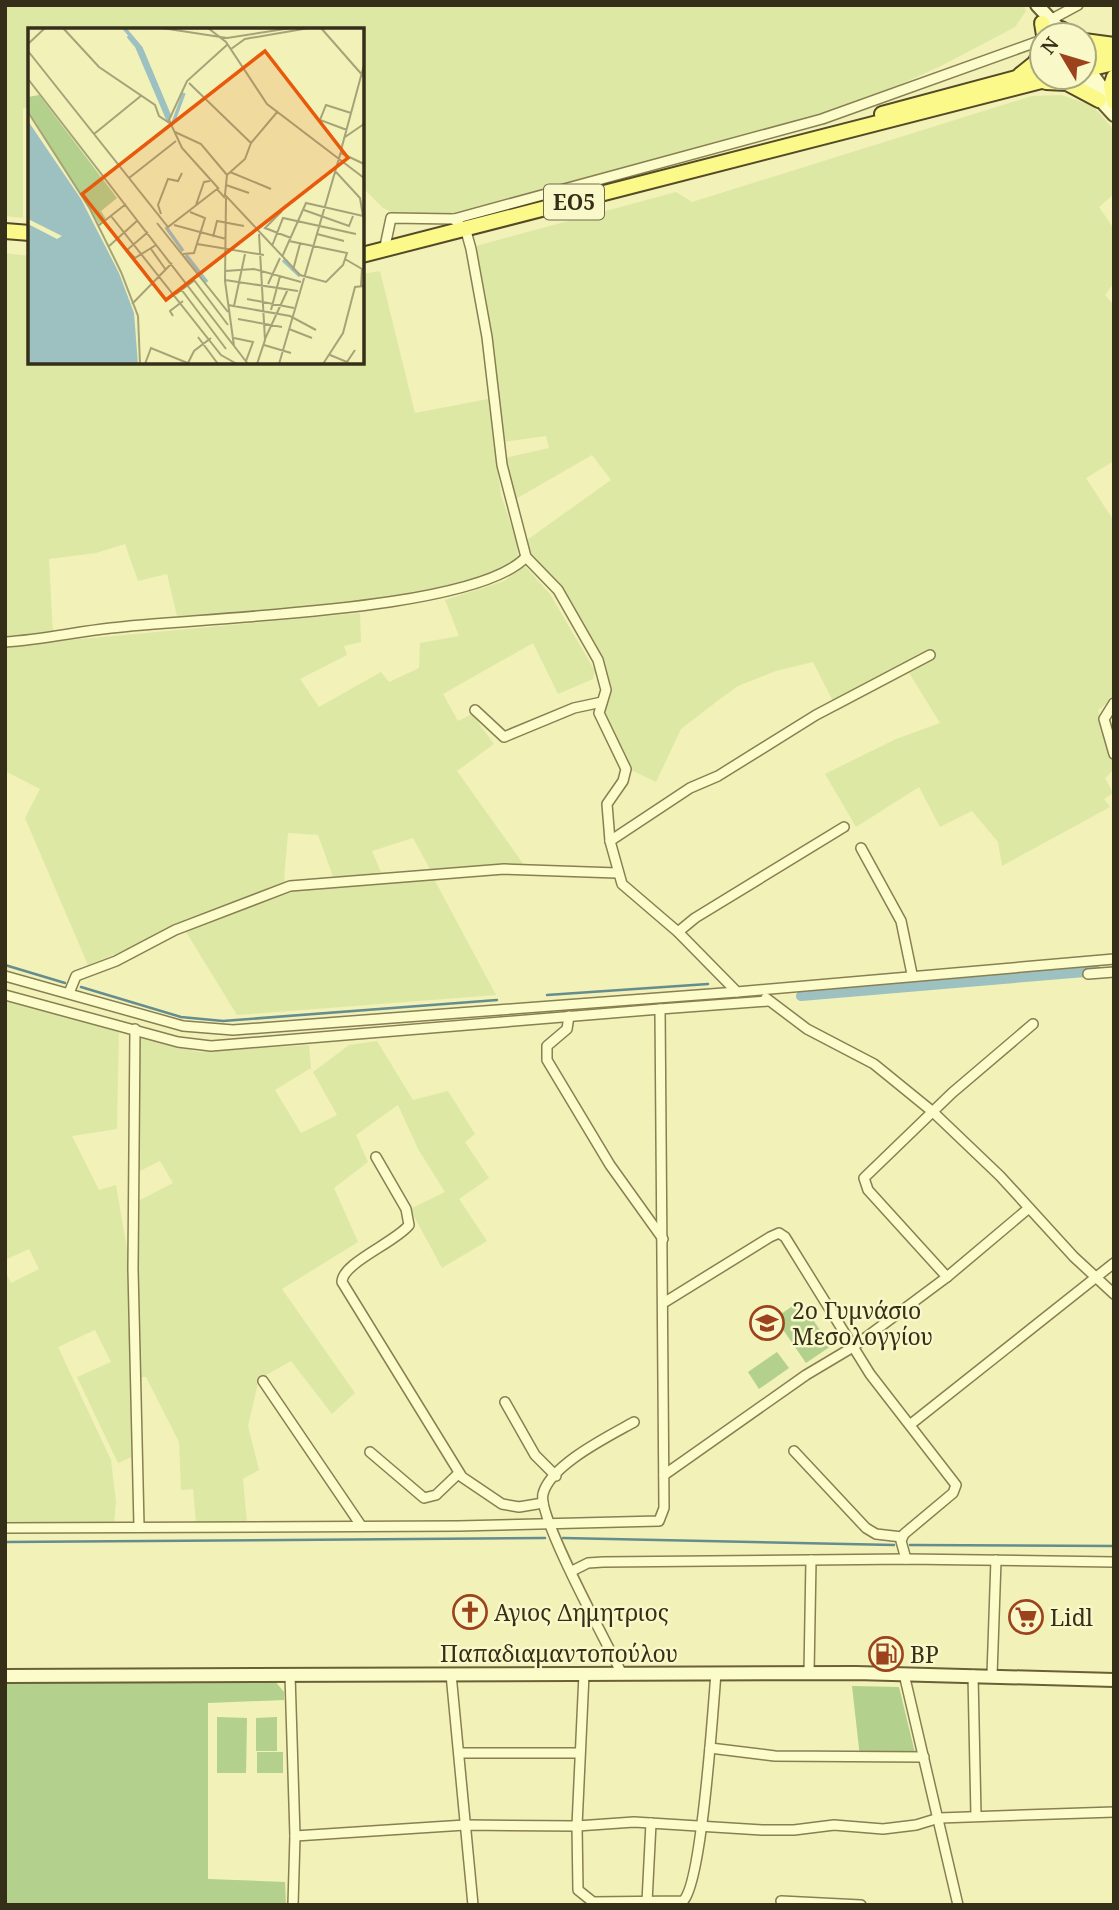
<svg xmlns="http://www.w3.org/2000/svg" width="1119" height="1910" viewBox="0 0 1119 1910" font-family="'Noto Serif',serif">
  <rect width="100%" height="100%" fill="#f1f1b8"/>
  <g fill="#dee8a5">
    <polygon points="5,5 1024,5 1026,11 1015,27 941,66 866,100 755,133 436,217 394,213 383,208 362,187 362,30 30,30 30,108 23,108 23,218 5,216"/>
    <polygon points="1062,95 1093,106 1114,130 1114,194 1099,207 1114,229 1114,283 1105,295 1114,305 1114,461 1086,478 1114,521 1114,698 1098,710 1114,764 1114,769 1105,778 1113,793 1104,799 1110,807 1002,866 998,842 972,811 940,827 919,787 856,827 825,774 896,739 940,723 909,673 838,711 813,662 776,671 738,686 720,699 681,729 656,782 631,770 628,758 604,714 610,686 606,667 550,573 531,556 527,540 611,480 592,455 514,500 505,458 549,448 546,436 503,442 486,298 476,246 676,192 692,202 1032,96"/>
    <polygon points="5,253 30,256 30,362 362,362 362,274 380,271 415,413 488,399 501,495 517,543 518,560 506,569 448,586 364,600 178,620 167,574 138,581 125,544 96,553 49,559 53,634 5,639"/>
    <polygon points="525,566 550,594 595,671 593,679 558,694 533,643 443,694 458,721 472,714 494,744 457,771 524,865 432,873 413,838 372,851 383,877 335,882 318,835 288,833 284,879 288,884 88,965 25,818 40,789 5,771 5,646 360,613 361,642 344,646 347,655 300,679 319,707 381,672 389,682 419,668 420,643 459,636 445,600 504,581"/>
    <polygon points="434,879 496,995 237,1015 186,932 291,889"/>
    <polygon points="5,1001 119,1030 117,1129 72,1136 99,1190 116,1185 127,1249 132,1457 118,1463 77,1377 111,1362 95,1330 58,1347 111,1460 116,1502 114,1523 5,1524 5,1271 11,1283 39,1269 29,1249 5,1260"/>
    <polygon points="137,1036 198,1052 309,1045 311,1068 275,1090 301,1133 337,1115 313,1072 349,1045 377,1041 413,1100 448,1091 475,1134 465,1142 489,1178 459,1199 487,1241 442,1268 410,1209 445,1192 418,1149 398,1105 356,1135 368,1162 334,1188 358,1242 282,1289 355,1393 332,1414 291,1361 259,1379 248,1426 259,1470 243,1479 247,1523 196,1523 193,1489 181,1490 179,1442 146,1377 137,1377 136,1202 173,1183 160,1161 136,1173"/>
  </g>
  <g fill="#b3d08c">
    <polygon points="800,1301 831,1346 806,1363 775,1318"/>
    <polygon points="777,1352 789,1368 759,1389 748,1372"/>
    <polygon points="274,1680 284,1692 284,1700 208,1703 208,1879 285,1882 286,1905 5,1905 5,1683"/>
    <polygon points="852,1686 899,1687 916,1757 860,1757"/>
    <polygon points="217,1717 247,1718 246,1773 217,1773"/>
    <polygon points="277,1717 277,1751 256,1751 256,1718"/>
    <rect x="257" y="1752" width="26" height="21"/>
  </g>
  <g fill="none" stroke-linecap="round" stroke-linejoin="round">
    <g stroke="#658c8e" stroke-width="2.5">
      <polyline points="5,965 65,983"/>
      <polyline points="81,987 181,1017 223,1021 497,1000"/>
      <polyline points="547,995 708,984"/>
      <polyline points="563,1538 894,1545"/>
      <polyline points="5,1542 545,1538"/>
      <polyline points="910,1545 1114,1546"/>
    </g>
    <polyline stroke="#9dc0c1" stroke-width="10" points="801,996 1097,971"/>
    <g stroke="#887f52" stroke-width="12">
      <g id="street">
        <polyline points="1052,19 1078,5"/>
        <polyline points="454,219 466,231 471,249 487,337 502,465 526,557 558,590 598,660 606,690 599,713 626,769 623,781 607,804 610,841 622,884 678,932 737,992 1114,959"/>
        <polyline points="384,251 391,218 454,219 822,119 1042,40"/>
        <path d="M5,642C41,640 75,632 111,628C196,617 474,613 526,557"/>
        <polyline points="1114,703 1104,719 1114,754"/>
        <polyline points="475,710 504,737 574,708 602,702"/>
        <polyline points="610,841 690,788 718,776 816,715 930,655"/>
        <polyline points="861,848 901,921 912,974"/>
        <polyline points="678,932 695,918 844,827"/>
        <polyline points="1088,974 1114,972"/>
        <polyline points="5,976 183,1026 233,1030 737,992"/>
        <polyline points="69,993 76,976 116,961 175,930 290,886 504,869 617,873"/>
        <polyline points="5,995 178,1042 211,1046 660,1009"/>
        <polyline points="766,998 807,1029 874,1064 933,1112 1000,1176 1074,1257 1114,1294"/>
        <polyline points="569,1016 567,1029 547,1046 547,1060 610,1165 663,1239"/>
        <polyline points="135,1029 133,1269 139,1526"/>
        <path d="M376,1157L406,1209L409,1225C396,1242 342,1263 342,1282L462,1477L502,1504L519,1507L543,1503"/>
        <polyline points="947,1277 868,1190 864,1178 952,1093 1033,1024"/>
        <polyline points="665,1302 770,1237 779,1233 785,1237 870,1374 956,1485 953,1493 904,1534 901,1541 906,1559"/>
        <polyline points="263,1381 360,1524"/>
        <polyline points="505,1402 535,1455 556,1476"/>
        <polyline points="911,1424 1114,1263"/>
        <polyline points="794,1451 866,1528 876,1534 902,1537"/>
        <polyline points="370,1452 424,1498 436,1495 459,1473"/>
        <polyline points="664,1475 806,1375 853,1347 947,1277 1029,1208"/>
        <polyline points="5,1528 458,1526 659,1521 664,1508 660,1009 768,1001"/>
        <polyline points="572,1571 588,1563 603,1562 906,1559 1114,1562"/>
        <polyline points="809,1673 811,1560"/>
        <polyline points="451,1674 473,1905"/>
        <path d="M584,1674L577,1826L578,1890L593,1902L683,1901C702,1884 713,1708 716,1673"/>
        <path d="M622,1674C608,1645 537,1516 543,1494C550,1465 609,1436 634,1422"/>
        <polyline points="904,1674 958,1905"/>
        <polyline points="290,1675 295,1836 293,1905"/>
        <polyline points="973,1675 976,1816"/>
        <polyline points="992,1675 996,1560"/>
        <polyline points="710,1748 775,1756 924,1757"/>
        <polyline points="460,1753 579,1753"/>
        <polyline points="295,1836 465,1825 577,1826 634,1822 762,1830 794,1830 834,1825 883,1829 916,1825 939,1818 1114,1812"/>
        <polyline points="781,1901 861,1905"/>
        <polyline points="647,1902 651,1823"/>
      </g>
    </g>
    <g stroke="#6a5f35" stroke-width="16">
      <g id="secondary">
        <polyline points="1037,5 1065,35"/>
        <polyline points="1084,63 1114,104"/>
        <polyline points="1079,77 1114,115"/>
        <polyline points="5,1676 856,1673 1114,1680"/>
      </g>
    </g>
    <g stroke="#554a27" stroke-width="18">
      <g id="primary">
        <polyline points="1042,23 1044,35"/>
        <polyline points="1061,29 1072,35"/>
        <polyline points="1084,41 1114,45"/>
        <polyline points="1084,60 1114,52"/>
        <polyline points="1084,70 1114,63"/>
        <polyline points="1020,75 1035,63 1042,50"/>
        <polyline points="1114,77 1111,86 1114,102"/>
        <polyline points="1046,82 1067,83 1099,100"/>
        <polyline points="882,114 1042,71"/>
        <polyline points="5,231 30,233"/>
        <polyline points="362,255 1057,77"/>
      </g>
    </g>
    <use href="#street" stroke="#fcfccb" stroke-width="9"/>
    <use href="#secondary" stroke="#fcfccb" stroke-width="12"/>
    <use href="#primary" stroke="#faf98a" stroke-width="14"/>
  </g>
  <defs>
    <g id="school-ring" transform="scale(1.75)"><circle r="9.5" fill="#f8f8c8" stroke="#9c421d" stroke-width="1.5"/><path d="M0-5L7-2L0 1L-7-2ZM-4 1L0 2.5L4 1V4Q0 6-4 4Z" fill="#9c421d"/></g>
    <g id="church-ring" transform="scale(1.75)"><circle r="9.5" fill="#f8f8c8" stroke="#9c421d" stroke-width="1.5"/><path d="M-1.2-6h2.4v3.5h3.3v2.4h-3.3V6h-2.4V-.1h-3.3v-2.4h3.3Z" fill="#9c421d"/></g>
    <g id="supermarket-ring" transform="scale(1.75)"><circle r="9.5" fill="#f8f8c8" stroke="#9c421d" stroke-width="1.5"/><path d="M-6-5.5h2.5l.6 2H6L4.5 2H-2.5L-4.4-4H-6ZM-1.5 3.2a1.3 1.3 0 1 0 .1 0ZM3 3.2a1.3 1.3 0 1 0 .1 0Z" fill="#9c421d"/></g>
    <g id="fuel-ring" transform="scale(1.75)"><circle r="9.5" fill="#f8f8c8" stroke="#9c421d" stroke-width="1.5"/><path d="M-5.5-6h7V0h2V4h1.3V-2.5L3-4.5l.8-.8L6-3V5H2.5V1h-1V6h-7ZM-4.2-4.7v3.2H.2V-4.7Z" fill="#9c421d"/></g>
  </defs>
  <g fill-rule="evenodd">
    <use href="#school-ring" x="767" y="1323"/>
    <use href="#church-ring" x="470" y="1612"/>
    <use href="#supermarket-ring" x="1026" y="1617"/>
    <use href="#fuel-ring" x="886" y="1654"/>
  </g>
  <g text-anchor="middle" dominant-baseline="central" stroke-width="5" stroke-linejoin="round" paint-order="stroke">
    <rect fill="#f8f8c8" stroke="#706b4e" stroke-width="2" x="544" y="184.5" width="60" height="35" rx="5"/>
    <g font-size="21" font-weight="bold" fill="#352f19">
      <text x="574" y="202">ΕΟ5</text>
    </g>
    <g font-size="23" fill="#352f19" stroke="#f8f8c8" text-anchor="start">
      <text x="792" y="1310">2ο Γυμνάσιο<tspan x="792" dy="26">Μεσολογγίου</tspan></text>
      <text x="494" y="1612">Αγιος Δημητριος</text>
      <text x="1050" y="1617">Lidl</text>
      <text x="910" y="1654">BP</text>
    </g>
    <g font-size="23" fill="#352f19" stroke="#f8f8c8">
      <text x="559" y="1653">Παπαδιαμαντοπούλου</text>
    </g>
  </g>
  <g transform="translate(28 28)">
    <rect width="336" height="336" fill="#f1f1b8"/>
    <path d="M11,67L89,170L73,183L78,191L71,196L0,82V69Z" fill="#b3d08c"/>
    <path d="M0,93L53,171L91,245L106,285L110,336H0V196L29,211L34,208L0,191Z" fill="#9dc0c1"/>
    <path fill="none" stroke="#9dc0c1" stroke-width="3.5" d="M96,0L113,20L142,89M100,8L109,19L141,94M145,95L156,65M138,199L155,223M158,227L179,254M255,232L272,248"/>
    <path fill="none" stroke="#a6a378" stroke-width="2" d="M35,0L71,39L127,77L131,88L143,96M134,0L199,10L263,0M180,0L198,14L239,76L336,150M293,0L336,49M0,16L17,0M203,21L217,11L281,0M0,23L140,199L189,161L197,170M0,51L220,336M161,55L223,115M250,83L223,115L217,131L199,147L197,167L272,247L298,254L315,237L319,225L261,213M0,84L62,181L93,244L110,288L112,336M319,102L292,92L298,77L323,85M147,104L173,116L199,147M66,106L114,67M317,109L336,96M313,122L336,37M313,125L336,136M202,144L243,161M101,150L148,113M198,157L221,165M191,161L154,120L141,92L159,53L200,16M198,170L197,253L206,318M168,177L176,154L182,153M276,182L321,198L325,188M254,183L237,200L263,210M133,186L130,177L140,151L150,153L154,145M83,188L193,327L209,336M129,195L200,284M146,197L198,211M70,198L98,176M120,204L99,222L107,230L128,217M289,206L316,213M185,209L189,193L216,198M169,216L236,227M244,218L255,190L328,206M80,219L110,192M123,221L138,242M155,226L166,225L177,190L162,184M254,229L278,175L335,188L332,170L308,144M317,231L334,241L333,258M113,239L125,257M265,242L272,216M197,243L226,241L273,254M166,252L200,297M197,252L270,263M240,256L252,230M153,261L198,321M148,266L167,252M219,271L266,280M104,276L144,235M200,277L262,288L288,302M206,278L217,226M243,282L252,248M145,288L142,283L155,273M210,291L254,299M261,301L284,310M170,309L190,336M206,310L225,314L218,333M237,311L260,261M236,317L263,325M302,327L319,334L327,322M160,335L166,323L183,310M117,336L123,320L162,336M229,336L237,312L231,206M251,336L314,120M295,336L315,305L327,259L336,258"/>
    <path fill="#e8590c" fill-opacity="0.15" stroke="#e8590c" stroke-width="3.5" d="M237,23L320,130L138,272L54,166Z"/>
    <rect width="336" height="336" fill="none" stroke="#352f19" stroke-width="3.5"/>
  </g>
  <rect width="1119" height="1910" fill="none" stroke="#352f19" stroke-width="14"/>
  <g transform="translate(1063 56) rotate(308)"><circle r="33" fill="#f8f8c8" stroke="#aaa882" stroke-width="2"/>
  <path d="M0-5L12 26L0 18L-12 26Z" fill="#9c421d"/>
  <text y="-10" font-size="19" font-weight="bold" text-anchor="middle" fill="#352f19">N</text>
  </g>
</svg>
